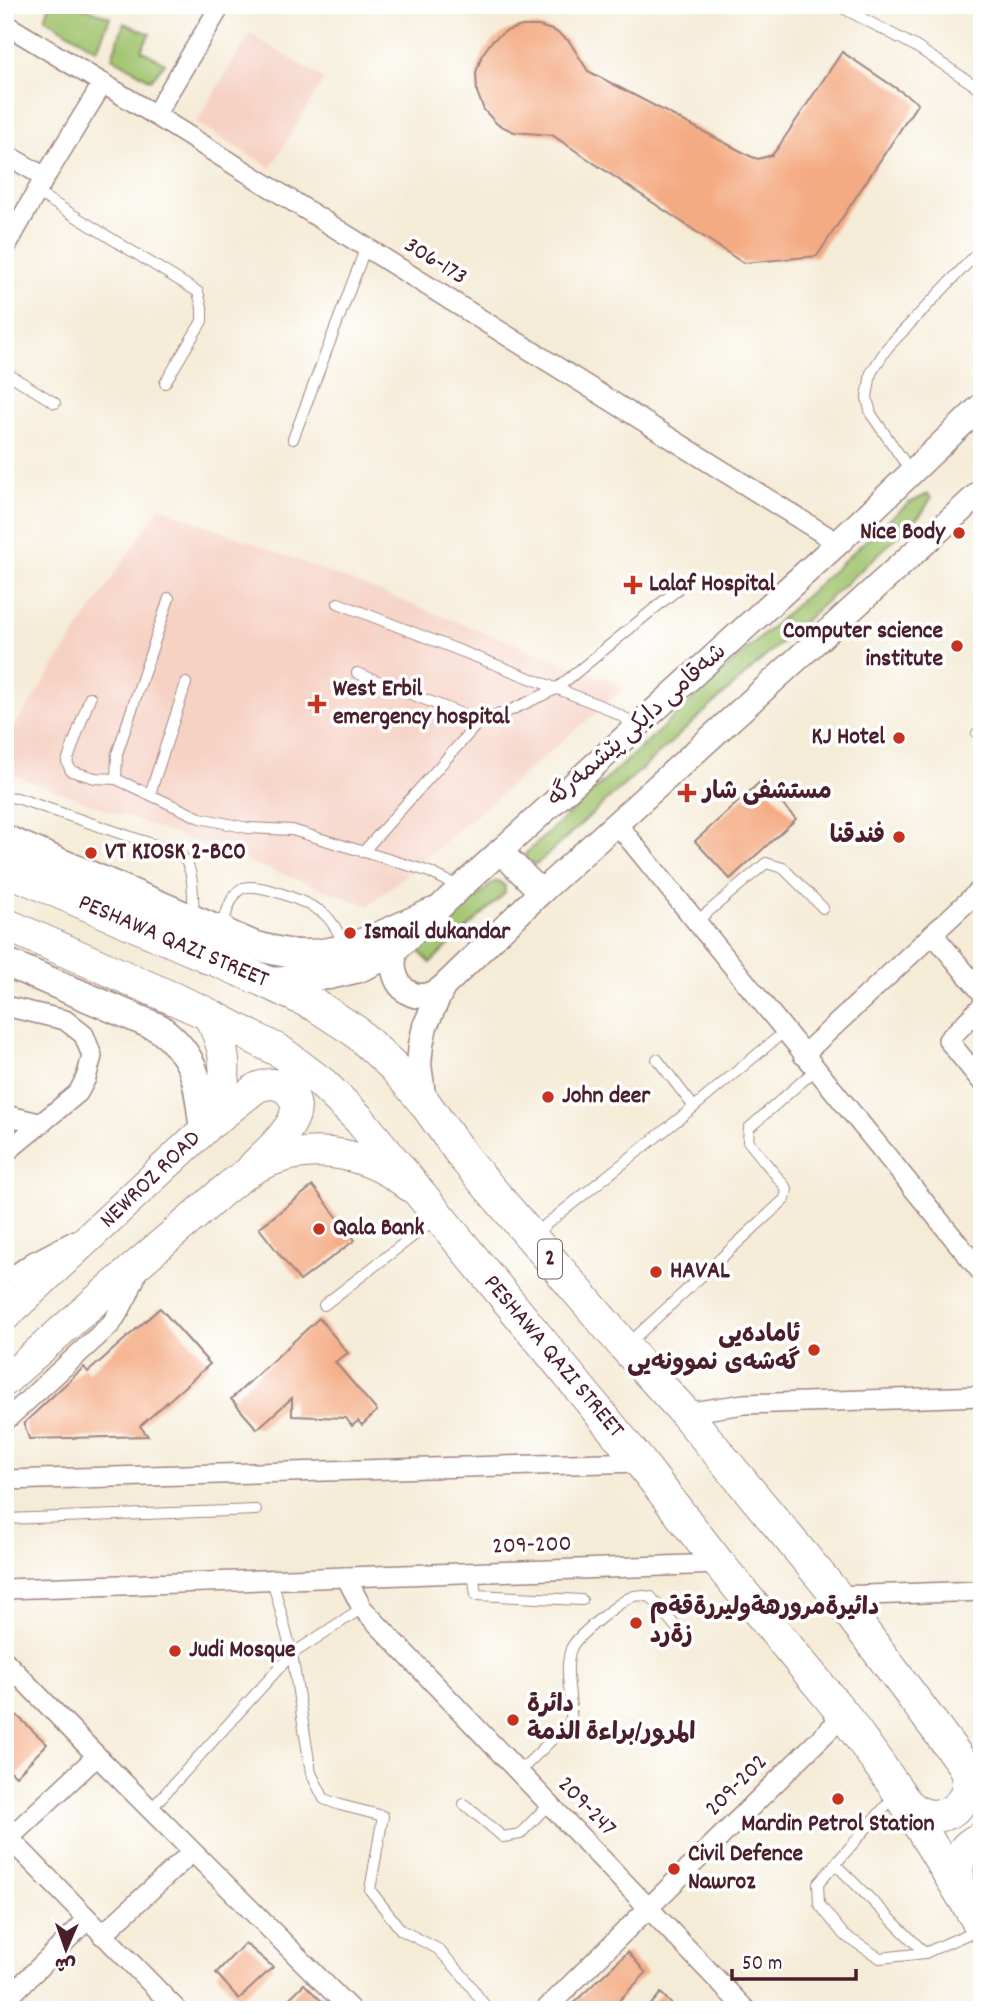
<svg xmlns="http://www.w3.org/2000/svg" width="987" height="2015" viewBox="0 0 987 2015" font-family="Dekko,'Playpen Sans Arabic',sans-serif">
  <rect width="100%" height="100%" fill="#fff"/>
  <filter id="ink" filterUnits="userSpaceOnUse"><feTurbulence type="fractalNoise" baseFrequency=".0143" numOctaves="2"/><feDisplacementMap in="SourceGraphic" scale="14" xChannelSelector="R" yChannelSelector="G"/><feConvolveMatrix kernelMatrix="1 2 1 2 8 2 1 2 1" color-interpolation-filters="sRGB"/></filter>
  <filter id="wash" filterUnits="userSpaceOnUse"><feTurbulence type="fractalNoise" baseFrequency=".00686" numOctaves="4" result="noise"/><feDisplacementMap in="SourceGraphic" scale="28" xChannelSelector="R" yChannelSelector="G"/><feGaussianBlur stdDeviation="1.57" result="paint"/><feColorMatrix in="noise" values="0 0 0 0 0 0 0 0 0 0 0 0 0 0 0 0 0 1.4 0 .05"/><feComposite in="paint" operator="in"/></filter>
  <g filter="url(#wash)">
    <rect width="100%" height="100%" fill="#f5ecd7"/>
    <g fill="#f6d2c4">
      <polygon points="250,34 324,79 271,168 196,123"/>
      <polygon points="159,507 626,687 369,906 5,772 5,741"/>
    </g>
    <g fill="#a0c46e" stroke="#75724c" stroke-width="2">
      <polygon points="50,5 77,5 110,17 97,50 45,18"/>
      <polygon points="124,23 150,34 141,50 165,63 151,80 112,57"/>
      <polygon points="928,494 931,498 922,513 897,537 537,864 528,863 525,854 885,523 909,503"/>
      <polygon points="499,881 505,886 505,893 430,963 418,950 494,882"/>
    </g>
    <g id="blocks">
      <g fill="#f4aa82">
        <polygon points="522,26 539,26 555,31 569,41 588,71 752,157 758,159 772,155 777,149 842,52 918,103 817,256 743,263 552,135 514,132 497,124 484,110 477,92 476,73 482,55 492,41 506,31"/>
        <polygon points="761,781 796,819 730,879 695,841"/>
        <polygon points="313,1186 355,1240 300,1281 259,1228"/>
        <polygon points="160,1308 210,1364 140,1426 148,1436 29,1439 24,1423 84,1367 88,1372"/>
        <polygon points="319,1318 348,1353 335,1362 377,1411 362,1425 358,1421 352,1426 346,1418 292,1416 292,1398 257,1429 231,1399"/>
        <polygon points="5,1704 47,1744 16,1776 5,1766"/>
        <polygon points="245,1943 273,1967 239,1999 216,1973"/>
        <polygon points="628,1952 646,1973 610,2010 566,2010"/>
        <polygon points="304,1984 331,2010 276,2010 294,1994"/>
        <polygon points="661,1993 677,2010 646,2010"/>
      </g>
    </g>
  </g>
  <g filter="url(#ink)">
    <use href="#blocks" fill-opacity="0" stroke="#a08681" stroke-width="2"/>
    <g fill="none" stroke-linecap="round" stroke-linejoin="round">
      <g stroke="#a08681" stroke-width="12">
        <g id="service">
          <polyline points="837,5 915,46 982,90"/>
          <polyline points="36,192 198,292 202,307 202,321 165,383"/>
          <polyline points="5,372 55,403"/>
          <polyline points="293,439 366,247"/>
          <polyline points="912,473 871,414 867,398 871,373 887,348 982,248"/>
          <polyline points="169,598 117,754 116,779 200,818 248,828 292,830 427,871 460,887"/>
          <polyline points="338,603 604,707 638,725"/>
          <polyline points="357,673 480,721 509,711 556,689 677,590"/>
          <polyline points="90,697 67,762 71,771 95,778 116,779"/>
          <polyline points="977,733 982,738"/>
          <polyline points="150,794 186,683"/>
          <path d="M5,797L17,798L178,853C196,864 192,897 194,916"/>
          <polyline points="363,852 480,721"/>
          <polyline points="696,922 766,863 783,868 823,908"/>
          <path d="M222,927C226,916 230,895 241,889C256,880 309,903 323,913C332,919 339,935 345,944"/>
          <polyline points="657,1059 694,1107"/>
          <polyline points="534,1234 694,1107 784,1032"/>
          <polyline points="324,1305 434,1220"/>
          <polyline points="627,1345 785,1199 787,1189 748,1141 749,1128 815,1070"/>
          <polyline points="5,1519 256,1510"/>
          <polyline points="473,1572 476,1595 582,1600"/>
          <polyline points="362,1608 292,1654 311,1773 324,1799 340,1805 383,1816 370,1890 401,1930 438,1949 464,1977 488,2010"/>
          <path d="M519,1772L571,1721C573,1698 563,1671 571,1649C575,1637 621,1600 634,1596C638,1595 646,1596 651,1597L685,1638"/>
          <polyline points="896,1794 818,1884 819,1904 844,1935 880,1958 925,1953 977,1930"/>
          <polyline points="464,1804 503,1837 520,1834 549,1804"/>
          <polyline points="150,1810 292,1654 272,1579"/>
          <polyline points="835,1864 925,1953"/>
        </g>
      </g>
      <g stroke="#a08681" stroke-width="22">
        <g id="minor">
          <polyline points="5,24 155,115 838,543"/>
          <polyline points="155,115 221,5"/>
          <polyline points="5,154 45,177"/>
          <polyline points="5,248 45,177 103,83"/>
          <polyline points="617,824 982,1273"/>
          <polyline points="933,934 982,993"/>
          <polyline points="5,1006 65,1020 84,1035 92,1056 86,1078 78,1093 5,1153"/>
          <polyline points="982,1006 948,1040 982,1082"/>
          <polyline points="803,1055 982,888"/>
          <polyline points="5,1115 39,1123"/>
          <polyline points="5,1282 33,1262 76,1240"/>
          <polyline points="685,1413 744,1404 982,1396"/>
          <path d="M5,1421L111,1324C124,1305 133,1288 139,1265"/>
          <polyline points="5,1480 640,1462"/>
          <polyline points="346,1577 362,1608 746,2010"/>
          <polyline points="5,1589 719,1564"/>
          <polyline points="837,1596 982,1591"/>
          <polyline points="5,1661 97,1756 351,2010"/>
          <polyline points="9,1838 177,2010"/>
          <polyline points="5,1842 97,1756"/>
          <polyline points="102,1935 192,1852"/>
          <polyline points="5,2001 88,1919"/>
          <polyline points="545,2010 844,1715"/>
        </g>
      </g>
      <g stroke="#a08681" stroke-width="27">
        <g id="tertiary">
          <polyline points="500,851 541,892"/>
          <path d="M396,949C385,982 413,1011 443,987"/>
          <polyline points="265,980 329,977 359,970 388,957 461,887 838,543 982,405"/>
          <polyline points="424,1102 419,1064 421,1045 425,1026 443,987 541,892 982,491"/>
        </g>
      </g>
      <g stroke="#a08681" stroke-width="31">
        <g id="secondary">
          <path d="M5,839L253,945C268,949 284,954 301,954C348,956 392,929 434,912"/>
          <path d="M5,962L159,1028C199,1058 197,1083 204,1129"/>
        </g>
      </g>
      <g stroke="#a08681" stroke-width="32">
        <g id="primary">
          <path d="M212,1123L256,1088C267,1083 278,1082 287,1090C315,1114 269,1149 253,1166"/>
          <path d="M5,1316L206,1128C230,1092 231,1050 206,1013"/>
          <path d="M5,1381C67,1326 128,1271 191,1219C216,1198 241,1171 273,1160C320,1143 371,1155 409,1186"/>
        </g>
      </g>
      <g stroke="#a08681" stroke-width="34">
        <g id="trunk">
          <polyline points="5,869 262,980 315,1005 355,1031 394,1067 424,1102 464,1158 625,1347 685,1413 837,1596 962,1763 982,1793"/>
          <polyline points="5,924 206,1013 281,1052 322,1083 359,1119 640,1462 719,1564 844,1715 898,1791 982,1928"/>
          <polyline points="209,958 221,931"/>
          <path d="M905,1801C933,1836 984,1803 963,1764"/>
          <path d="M962,1894C954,1871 955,1848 982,1838"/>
        </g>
      </g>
      <use href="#service" stroke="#fff" stroke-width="10"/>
      <use href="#minor" stroke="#fff" stroke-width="19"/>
      <use href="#tertiary" stroke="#fff" stroke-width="24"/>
      <use href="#secondary" stroke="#fff" stroke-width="28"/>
      <use href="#primary" stroke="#fff" stroke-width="30"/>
      <use href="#trunk" stroke="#fff" stroke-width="32"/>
    </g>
  </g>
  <g fill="#c8321e" stroke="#fff" stroke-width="2.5">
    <circle cx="959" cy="533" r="7"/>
    <path d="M629.5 574.5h7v7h7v7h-7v7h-7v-7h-7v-7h7z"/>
    <circle cx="957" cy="646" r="7"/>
    <path d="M313.5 693.5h7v7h7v7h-7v7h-7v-7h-7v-7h7z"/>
    <circle cx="899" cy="738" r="7"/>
    <path d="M683.5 782.5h7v7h7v7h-7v7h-7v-7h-7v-7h7z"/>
    <circle cx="899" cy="837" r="7"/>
    <circle cx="91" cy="853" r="7"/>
    <circle cx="350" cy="933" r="7"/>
    <circle cx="548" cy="1097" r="7"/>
    <circle cx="319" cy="1229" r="7"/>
    <circle cx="656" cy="1272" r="7"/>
    <circle cx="814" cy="1350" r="7"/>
    <circle cx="636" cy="1623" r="7"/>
    <circle cx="175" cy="1651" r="7"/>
    <circle cx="513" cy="1720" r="7"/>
    <circle cx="838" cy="1799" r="7"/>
    <circle cx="674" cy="1869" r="7"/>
  </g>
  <g text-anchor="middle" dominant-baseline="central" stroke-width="7" stroke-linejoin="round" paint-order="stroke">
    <rect fill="#fff" stroke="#80626b" stroke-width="2" x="538" y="1239.5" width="24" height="39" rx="5"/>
    <g font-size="23" font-weight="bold" fill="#4a1f2b">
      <text x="550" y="1259">2</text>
    </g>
    <g font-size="24" fill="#4a1f2b" stroke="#fff">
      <text transform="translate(435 262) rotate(32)">306-173</text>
      <text transform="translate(638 726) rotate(-42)">شەقامی دایکی پێشمەرگە</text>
      <text transform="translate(173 942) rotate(23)">PESHAWA QAZI STREET</text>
      <text transform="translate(151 1180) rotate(-44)">NEWROZ ROAD</text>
      <text transform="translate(553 1357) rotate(50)">PESHAWA QAZI STREET</text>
      <text transform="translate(532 1546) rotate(-2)">209-200</text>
      <text transform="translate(737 1786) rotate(-45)">209-202</text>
      <text transform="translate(586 1807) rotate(46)">209-247</text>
    </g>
    <g font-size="24" font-weight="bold" fill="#4a1f2b" stroke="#fff" text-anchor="start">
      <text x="945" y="533" text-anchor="end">Nice Body</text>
      <text x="649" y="585">Lalaf Hospital</text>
      <text x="943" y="632" text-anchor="end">Computer science<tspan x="943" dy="28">institute</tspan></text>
      <text x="333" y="690">West Erbil<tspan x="333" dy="28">emergency hospital</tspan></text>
      <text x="885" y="738" text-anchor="end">KJ Hotel</text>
      <text x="703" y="793">مستشفى شار</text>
      <text x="885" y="837" text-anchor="end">فندقنا</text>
      <text x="105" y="853">VT KIOSK 2-BC0</text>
      <text x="364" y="933">Ismail dukandar</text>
      <text x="562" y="1097">John deer</text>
      <text x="333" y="1229">Qala Bank</text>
      <text x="670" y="1272">HAVAL</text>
      <text x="800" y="1336" text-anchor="end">ئامادەیی<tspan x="800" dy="28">گەشەی نموونەیی</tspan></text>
      <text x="650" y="1609">دائيرةمرورهةوليررةقةم<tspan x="650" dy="28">زةرد</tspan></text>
      <text x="189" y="1651">Judi Mosque</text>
      <text x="527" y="1706">دائرة<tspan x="527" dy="28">المرور/براءة الذمة</tspan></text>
      <text x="838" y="1825" text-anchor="middle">Mardin Petrol Station</text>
      <text x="688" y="1855">Civil Defence<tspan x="688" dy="28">Nawroz</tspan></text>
    </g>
  </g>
  <rect width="987" height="2015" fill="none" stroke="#fff" stroke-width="28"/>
  <g transform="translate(66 1949) rotate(182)" stroke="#ffffff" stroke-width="5" paint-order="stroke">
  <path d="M0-5L12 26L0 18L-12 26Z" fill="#4a1f2b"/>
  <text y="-10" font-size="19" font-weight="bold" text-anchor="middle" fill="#4a1f2b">ش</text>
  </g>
  <path d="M732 1969v10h124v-10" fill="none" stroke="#4a1f2b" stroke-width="3.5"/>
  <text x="742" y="1969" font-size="21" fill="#4a1f2b" stroke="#ffffff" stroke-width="5" paint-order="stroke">50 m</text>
</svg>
